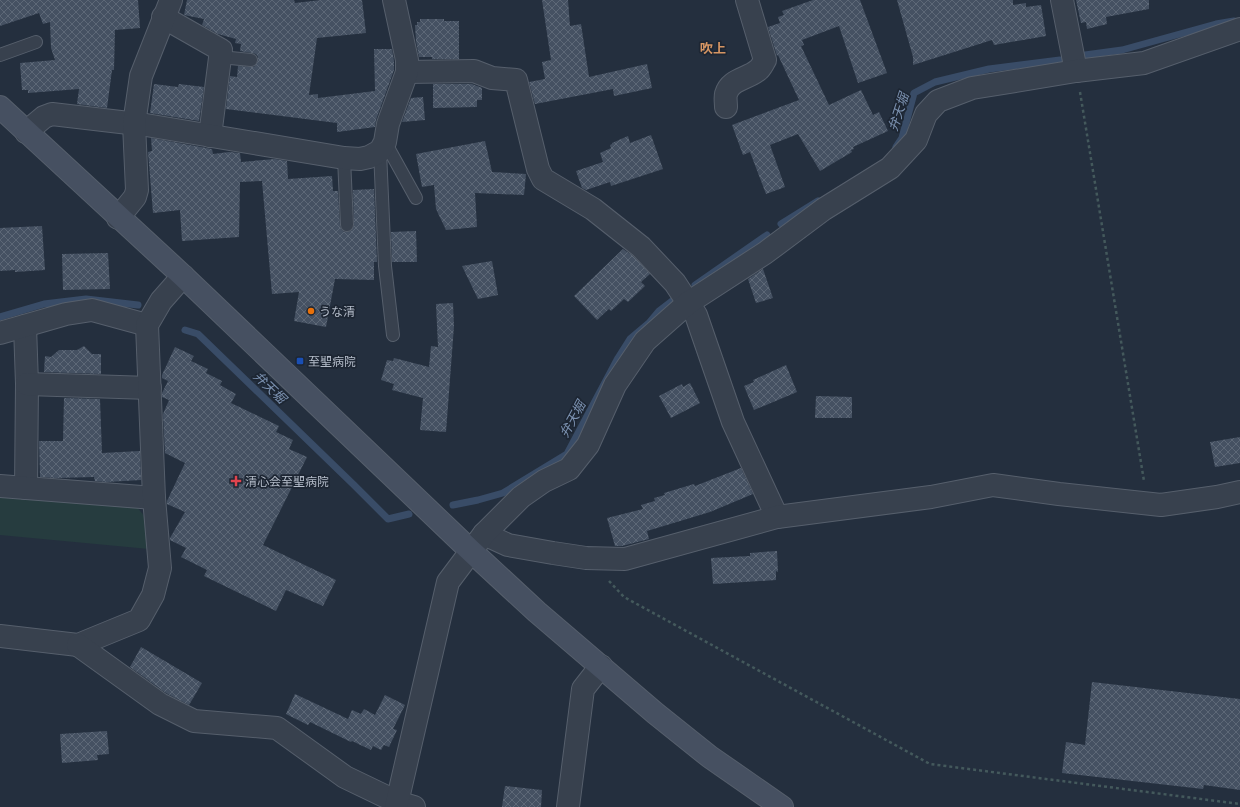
<svg xmlns="http://www.w3.org/2000/svg" width="1240" height="807" viewBox="0 0 1240 807" font-family="Commissioner,'Noto Sans JP',sans-serif">
  <defs>
    <pattern id="building-cross-hatch" width="8" height="8" patternUnits="userSpaceOnUse"><rect width="8" height="8" fill="#455162"/><path d="M0 0l8 8M0 8l8-8" fill="none" stroke="#5d6877"/></pattern>
  </defs>
  <rect width="100%" height="100%" fill="#242f3e"/>
  <polygon fill="#263c3f" points="0,494 137,507 149,522 149,549 0,535"/>
  <g fill="none" stroke-linecap="round" stroke-linejoin="round">
    <g stroke="#394c67" stroke-width="7">
      <polyline points="1085,55 1122,50 1216,24 1234,21"/>
      <polyline points="896,147 902,138 914,93 935,82 989,69 1060,60"/>
      <polyline points="781,224 818,201"/>
      <polyline points="695,285 767,235"/>
      <polyline points="0,317 44,304 86,299 138,305"/>
      <polyline points="185,330 198,334 354,485 388,519 409,514"/>
      <polyline points="453,505 478,500 503,493 567,454 618,358 630,339 649,323 659,311 676,298"/>
    </g>
  </g>
  <g fill="url(#building-cross-hatch)">
    <polygon points="0,0 138,0 140,28 115,30 114,70 112,70 107,108 77,104 79,89 28,93 28,90 22,90 20,63 55,60 51,48 50,22 43,24 39,13 0,26"/>
    <polygon points="187,0 294,0 295,3 321,0 362,0 366,33 317,38 309,95 318,94 318,98 375,91 374,49 392,49 394,61 394,70 376,120 375,127 337,132 337,123 226,109 230,76 237,77 238,66 254,67 258,61 258,57 256,54 252,53 240,51 241,44 235,43 236,39 218,34 202,25 204,19 184,15"/>
    <polygon points="542,0 568,0 570,26 581,24 589,77 647,64 652,88 614,96 613,89 535,104 529,82 545,79 542,62 551,60"/>
    <polygon points="813,0 860,0 887,73 858,83 839,26 802,40 804,45 801,46 829,105 861,90 873,115 879,112 888,131 853,147 854,149 851,150 852,152 820,171 798,134 770,145 785,187 766,194 750,152 743,155 732,125 799,100 778,55 777,56 768,27 780,23 778,17 784,15 782,11"/>
    <polygon points="897,0 1013,0 1013,5 1026,3 1026,7 1041,5 1046,36 994,45 992,40 913,65 913,57"/>
    <polygon points="1076,0 1149,0 1149,9 1106,17 1107,24 1087,29 1086,22 1081,23"/>
    <polygon points="420,19 444,19 444,21 459,21 459,59 432,59 432,57 419,57 416,41 415,25 417,25 417,22 420,22"/>
    <polygon points="154,84 178,87 179,84 204,87 199,121 150,113"/>
    <polygon points="433,84 472,84 482,88 482,100 477,100 477,107 433,108"/>
    <polygon points="423,97 425,120 402,122 411,98"/>
    <polygon points="651,135 663,169 611,186 610,182 586,190 582,188 576,171 603,162 600,153 611,148 610,145 612,144 612,143 628,136 630,143"/>
    <polygon points="151,138 212,149 213,154 229,152 240,153 241,162 275,159 287,161 288,179 332,176 333,191 338,191 340,226 341,229 344,232 351,231 354,225 353,190 374,189 377,262 374,262 374,280 335,279 326,327 294,321 299,292 272,294 262,181 240,182 239,237 182,241 180,210 153,213 148,152 152,151"/>
    <polygon points="485,141 492,172 526,174 524,195 475,193 477,227 446,230 436,209 434,185 422,187 416,154"/>
    <polygon points="42,226 45,270 15,272 15,270 0,271 0,228"/>
    <polygon points="416,231 417,262 392,262 391,232"/>
    <polygon points="623,249 633,256 650,274 641,282 645,286 628,302 624,299 611,311 609,309 597,320 574,296"/>
    <polygon points="108,253 110,289 63,290 62,254"/>
    <polygon points="492,261 498,295 478,299 462,266"/>
    <polygon points="763,269 773,298 756,303 748,279"/>
    <polygon points="453,303 454,326 446,432 420,430 423,398 392,390 394,384 381,380 387,360 393,361 394,358 429,367 431,346 438,347 436,304"/>
    <polygon points="84,346 92,354 101,354 101,374 44,372 45,356 51,357 59,350 77,350"/>
    <polygon points="175,347 194,356 191,361 208,369 206,373 222,381 220,385 236,394 231,403 279,426 276,432 293,440 289,449 307,457 263,545 336,580 323,606 286,590 276,611 204,576 207,570 181,557 186,548 170,540 170,538 185,512 167,504 167,501 185,463 165,453 163,414 169,400 162,397 162,393 168,381 162,378 162,375"/>
    <polygon points="786,365 797,392 754,410 744,386 754,382 753,380"/>
    <polygon points="690,383 700,403 671,418 659,396 682,384 683,387"/>
    <polygon points="816,396 852,397 852,418 815,418"/>
    <polygon points="64,398 100,399 102,453 140,451 141,480 107,482 95,481 94,477 56,478 40,477 39,441 63,441"/>
    <polygon points="1240,437 1240,463 1215,467 1210,442"/>
    <polygon points="741,468 753,494 710,512 647,531 649,539 622,546 615,546 607,518 643,509 641,505 655,501 654,498 665,495 664,493 694,484 695,486"/>
    <polygon points="777,551 778,572 776,571 776,580 713,584 711,558 750,556 750,553"/>
    <polygon points="141,647 202,683 189,705 166,693 130,667"/>
    <polygon points="1092,682 1240,699 1240,790 1204,785 1203,789 1062,773 1066,742 1085,745"/>
    <polygon points="295,694 348,719 352,710 361,714 364,709 375,715 385,695 405,705 393,729 397,730 389,747 384,745 381,750 373,746 371,750 352,741 351,742 310,722 308,725 286,714"/>
    <polygon points="107,731 109,754 97,755 98,760 62,763 60,734"/>
    <polygon points="505,786 542,790 541,807 502,807"/>
  </g>
  <g fill="none" stroke-linecap="round" stroke-linejoin="round">
    <g stroke="#565f6c" stroke-width="14">
      <g id="lane">
        <polyline points="0,55 36,42"/>
        <polyline points="220,57 251,60"/>
        <polyline points="385,142 416,198"/>
        <polyline points="380,151 385,266 393,335"/>
        <polyline points="344,158 347,225"/>
      </g>
    </g>
    <g stroke="#565f6c" stroke-width="24">
      <g id="street">
        <polyline points="1062,0 1076,71"/>
        <polyline points="163,17 221,50 210,136"/>
        <polyline points="407,72 474,71 492,78 516,80 538,169 543,179 593,209 641,247 675,283 696,315 733,422 777,517"/>
        <path d="M726,107C726,103 725,98 726,94C730,79 748,79 758,70C761,68 763,63 765,60L747,0"/>
        <polyline points="26,132 44,117 52,114 146,125 344,158 360,159 369,157 380,151 385,142 388,124 407,72 407,60 394,0"/>
        <polyline points="118,218 135,197 137,190 134,124 141,76 171,0"/>
        <polyline points="25,326 27,384 26,488"/>
        <polyline points="0,333 66,314 92,310 147,325"/>
        <polyline points="27,384 150,388"/>
        <polyline points="0,486 154,498"/>
        <polyline points="484,534 508,545 553,553 586,558 625,559 777,517 931,497 993,485 1059,494 1161,505 1217,497 1240,492"/>
        <polyline points="0,636 78,645 139,620 153,595 160,568 154,498 147,325 161,301 183,276"/>
        <polyline points="78,645 160,704 194,721 277,728 345,777 397,802 414,807"/>
        <polyline points="396,807 448,582 484,534 521,497 544,481 569,469 588,445 615,385 645,341 688,303 765,253 824,209 890,168 916,140 926,114 938,101 972,88 1076,71 1144,63 1240,29"/>
        <polyline points="568,807 583,689 601,666"/>
      </g>
    </g>
    <g stroke="#565f6c" stroke-width="24">
      <polyline id="secondary" points="0,107 183,276 471,551 537,612 655,713 710,757 782,807"/>
    </g>
    <g stroke="#44595c" stroke-width="2.5" stroke-dasharray="3 3" stroke-linecap="butt">
      <polyline points="1080,92 1144,481"/>
      <polyline points="609,581 624,597 930,764 1240,804"/>
    </g>
    <use href="#lane" stroke="#38414e" stroke-width="12"/>
    <use href="#street" stroke="#38414e" stroke-width="22"/>
    <use href="#secondary" stroke="#465061" stroke-width="22"/>
  </g>
  <circle fill="#e8710a" stroke="#1d2633" stroke-width="1.5" cx="311" cy="311" r="4"/>
  <rect fill="#1a4fb4" stroke="#1d2633" stroke-width="1.5" x="296" y="357" width="8" height="8" rx="2"/>
  <path fill="#e0444e" stroke="#1d2633" stroke-width="1.5" d="M234 475h4v4h4v4h-4v4h-4v-4h-4v-4h4z"/>
  <g text-anchor="middle" dominant-baseline="central" stroke-width="3.5" stroke-linejoin="round" paint-order="stroke">
    <g font-size="12" fill="#b4bcc9" stroke="#1d2633" text-anchor="start">
      <text x="319" y="311">うな清</text>
      <text x="308" y="361">至聖病院</text>
      <text x="245" y="481">清心会至聖病院</text>
    </g>
    <g font-size="13" font-weight="bold" fill="#d59563" stroke="#1d2633">
      <text x="713" y="48">吹上</text>
    </g>
    <g font-size="13" font-style="italic" fill="#7c92b1" stroke="#1d2633">
      <text transform="translate(898 112) rotate(-72)">弁天堀</text>
      <text transform="translate(270 387) rotate(44)">弁天堀</text>
      <text transform="translate(572 419) rotate(-61)">弁天堀</text>
    </g>
  </g>
</svg>
